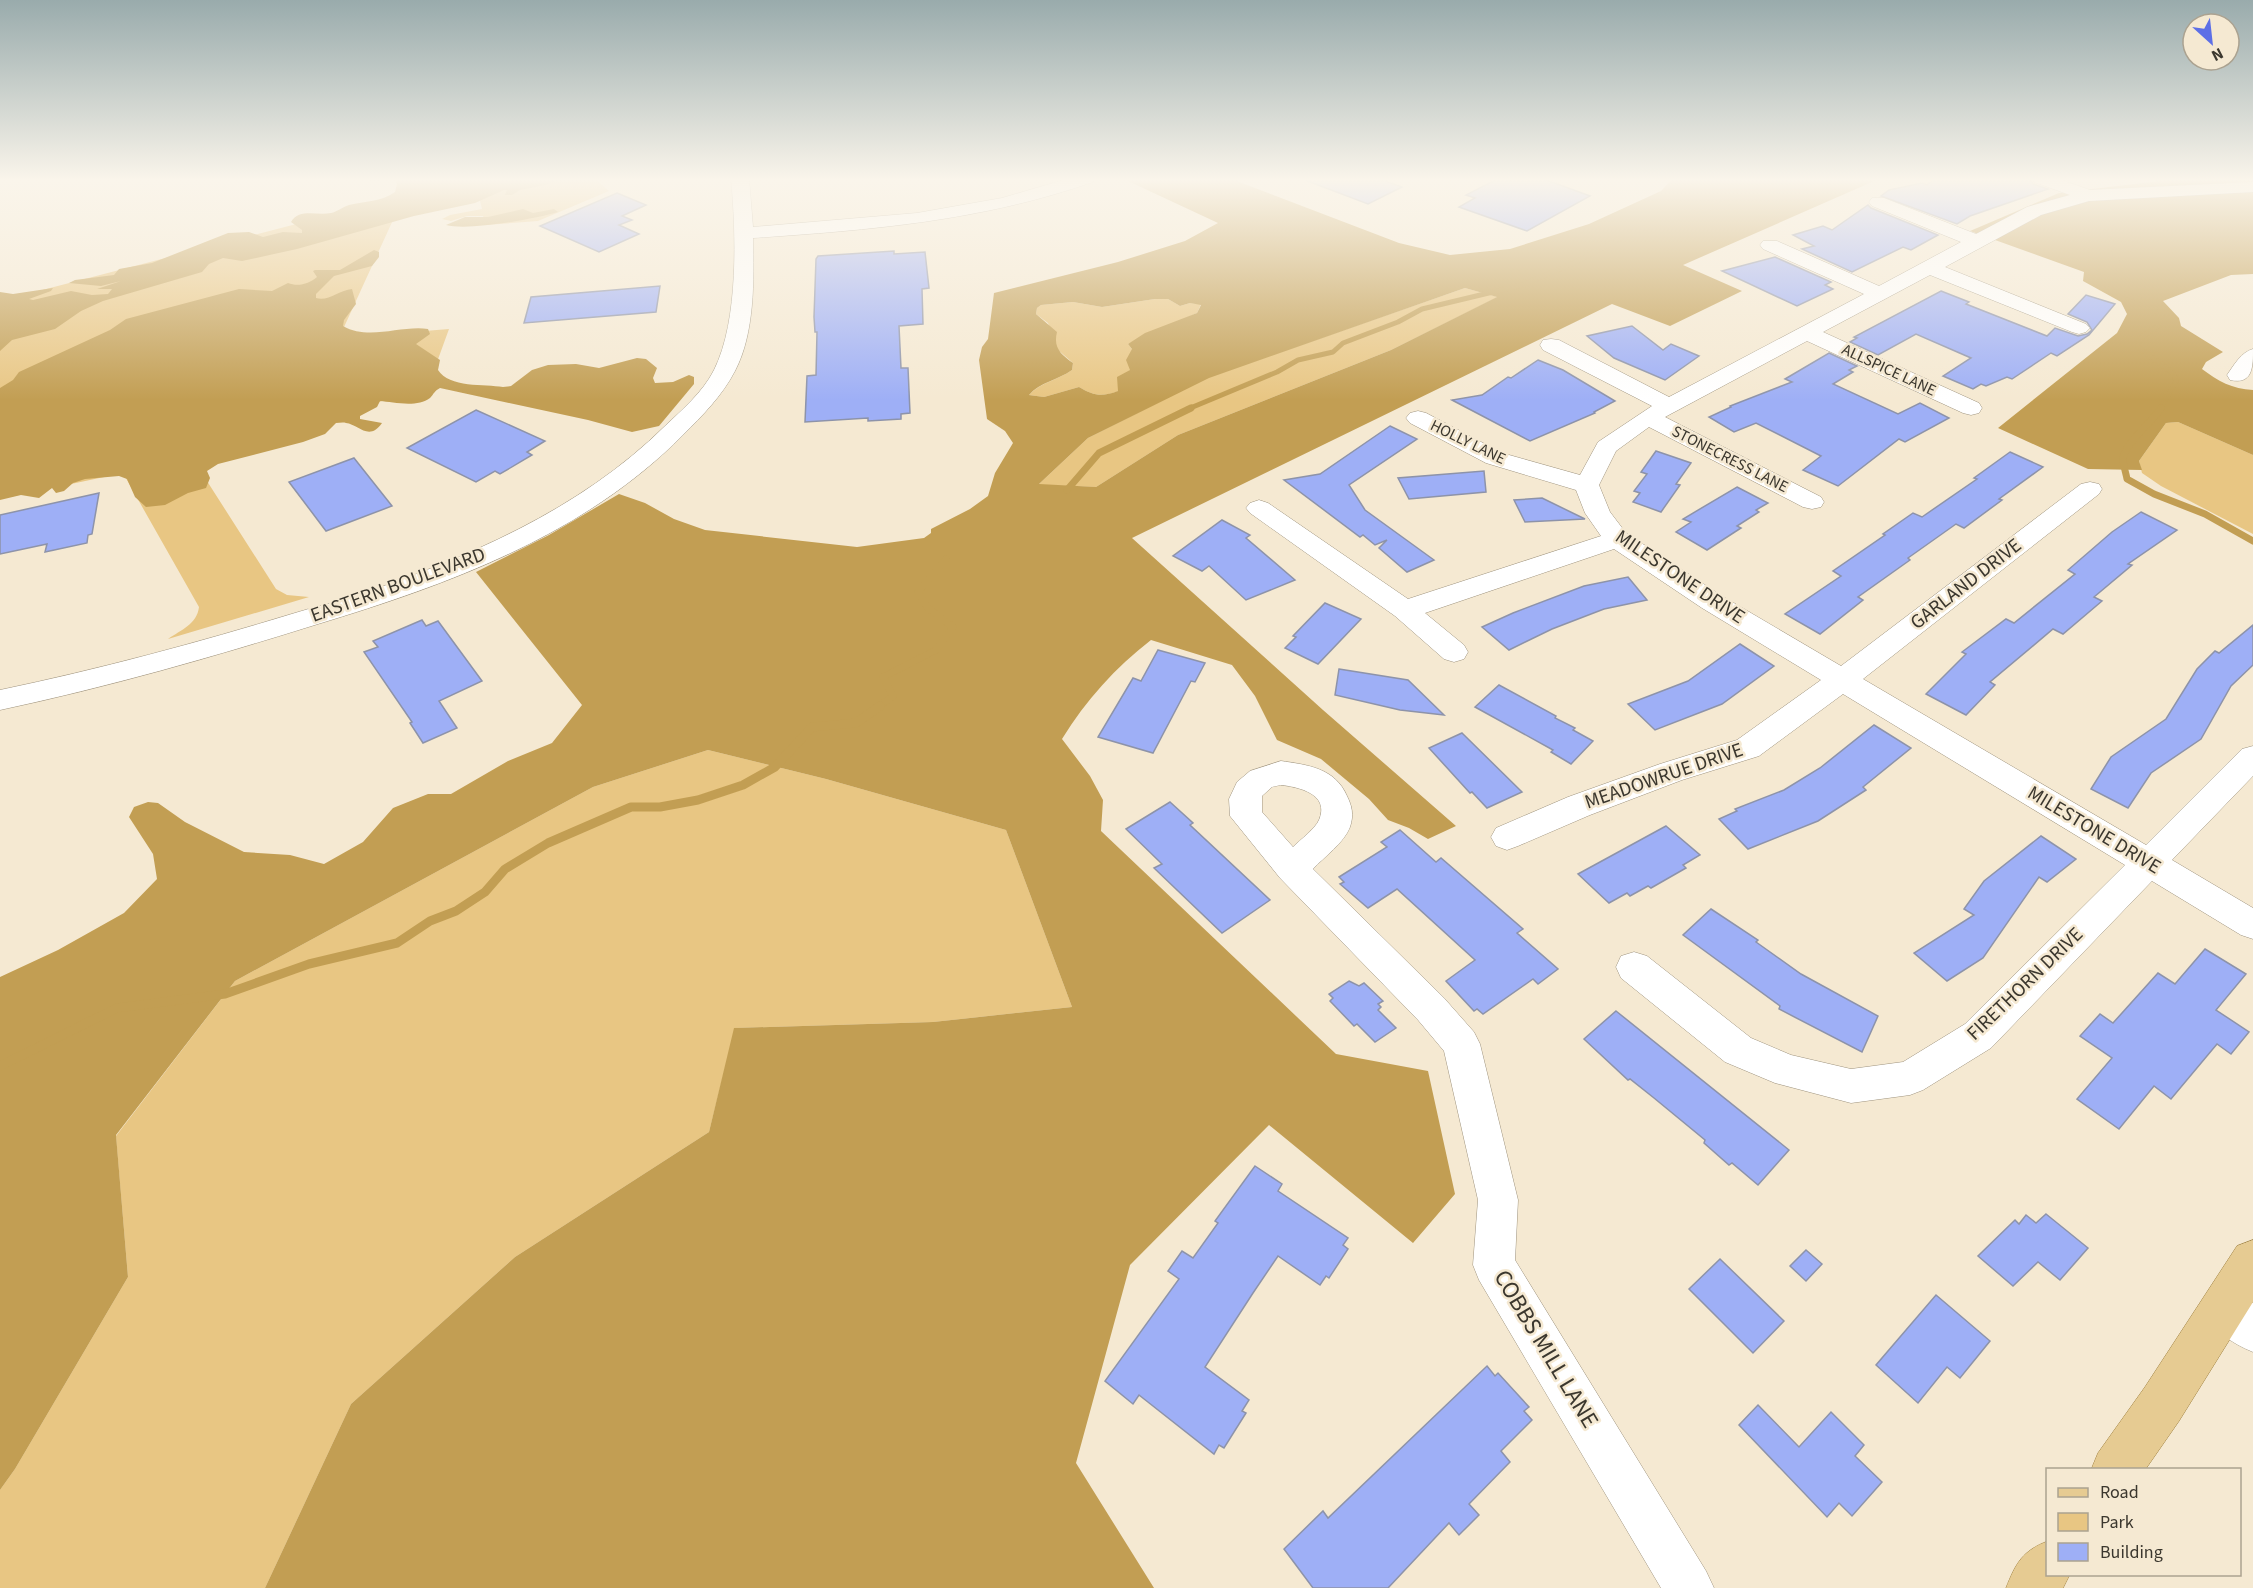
<svg xmlns="http://www.w3.org/2000/svg" width="2253" height="1588" viewBox="0 0 2253 1588" font-family="'Source Sans 3',sans-serif">
  <rect width="100%" height="100%" fill="#f5e9d2"/>
  <g fill="#e8c683">
    <polygon points="478,178 594,178 609,191 538,221 486,225 483,216 467,216 451,221 442,219 450,215 482,209 475,179"/>
    <path d="M404,196L339,338L449,329L429,384L198,467L276,589L287,595L309,597L168,639C181,630 197,624 199,607L123,473L0,499V301Z"/>
    <polygon points="1465,288 1498,297 1391,350 1178,435 1096,487 1038,485 1088,438 1209,377"/>
    <path d="M1155,299H1168L1180,306L1190,303L1201,304L1197,313L1128,344L1132,349L1130,370L1119,391C1102,397 1094,396 1079,387L1044,397L1029,395C1041,382 1058,380 1072,370L1073,363L1057,349L1048,323L1036,314L1037,308L1041,305L1073,302L1102,307Z"/>
    <polygon points="2178,422 2253,455 2253,534 2161,486 2142,473 2139,461 2166,423"/>
    <polygon points="708,750 826,779 1006,830 1072,1007 933,1022 735,1028 709,1132 515,1257 351,1404 265,1588 0,1588 0,1490 15,1469 128,1277 116,1136 235,981 593,787"/>
  </g>
  <g fill="#c29e53" fill-rule="evenodd">
    <path d="M360,178H564L545,185L520,190L512,195H505L507,190H504L475,203L414,216L297,249L242,261L223,258L209,264L202,272L103,301L81,311L55,329L12,340L0,351V292L13,294L53,288L51,291L29,299L33,300L71,291L92,295L108,294L112,289H97L121,281L101,286L69,283L75,280L114,275L119,269L152,263L228,233L249,232L263,237L283,232L302,233V230L291,222C299,208 317,216 331,213C337,212 342,207 349,205C365,201 381,202 395,192L397,184L395,179L370,181Z"/>
    <path d="M1135,178H1229L1399,243L1450,255L1510,249L1589,224L1661,191L1673,178H1881L1683,265L1742,291L1670,326L1612,304L1132,538L1323,710L1456,826L1428,839L1409,828L1388,820L1369,799L1321,759L1277,740L1255,696L1232,665L1151,640C1115,668 1086,700 1062,739L1090,776L1103,800L1101,831L1336,1054L1428,1071L1455,1194L1413,1243L1269,1125L1130,1265L1076,1463L1154,1588H265L351,1404L515,1257L709,1132L734,1028L933,1022L1072,1007L1006,830L826,779L708,750L593,787L235,981L116,1135L128,1277L15,1469L0,1490V977L58,950L124,913L157,879L153,854L129,817L134,807L148,802L158,803L185,822L244,852L290,855L324,864L363,842L393,808L428,794H451L508,761L552,743L582,705L476,572L549,535L619,494L645,503L674,519L705,530L857,547L924,538L931,533V529L970,509L988,496L995,473L1013,443L1005,431L987,419L979,360L982,347L988,339L994,293L1118,262L1185,241L1218,223L1128,181ZM1465,288L1497,297L1391,350L1178,435L1096,487L1039,484L1088,438L1209,378ZM1155,299H1168L1180,306L1190,303L1201,305L1197,313L1145,333L1128,344L1132,349L1126,360L1130,370L1117,377L1118,391C1102,397 1094,396 1079,387L1044,397L1029,395C1040,382 1058,380 1072,370L1073,363C1061,354 1053,348 1057,332L1036,314L1037,308L1041,305L1073,302L1102,307Z"/>
    <path d="M2150,178H2253V274L2231,275L2163,301L2179,318L2181,326L2223,352L2206,362L2202,369C2218,381 2232,389 2253,390V455L2178,422L2166,423L2139,461L2142,470L2088,469L1998,428L2117,333L2127,314L2121,302L2083,281L2084,272L1970,231L2059,193L2159,181Z"/>
    <path d="M523,209L533,213L554,209L558,212C534,219 469,231 446,225L465,217H488Z"/>
    <path d="M374,250L379,252V257L372,266L334,276L316,294V298C328,302 339,290 352,289L356,304L344,320L343,326C369,341 401,325 428,329L430,334L416,344L440,360L438,370C449,388 485,384 503,387L511,386L532,370L548,365L576,364L599,368L637,358L646,359L657,368L653,378L655,383L673,382L689,375L694,377V384L659,426L632,432L588,420L440,388C434,391 434,394 430,398C417,408 393,402 380,401L377,407L360,416V419L382,423C369,442 358,424 346,423C343,422 339,423 336,423L325,434L303,442L218,464L207,471L210,478L206,488L188,493L165,505L146,507L135,497L127,479L119,476L85,479L73,483L64,491L56,493L52,488L39,498L21,495L0,500V388L13,380L19,372L110,330L126,319L239,289L272,291L288,283C298,287 309,284 317,277L313,271L315,270H340Z"/>
  </g>
  <g fill="none" stroke-linecap="round" stroke-linejoin="round">
    <g stroke="#c29e53" stroke-width="5">
      <path d="M1188,409L1277,372L1298,360L1333,352L1343,343L1398,322L1422,309L1522,285L1574,263L1632,232L1736,200L1751,192C1768,197 1787,201 1803,189C1811,184 1814,180 1824,178"/>
      <polyline points="2160,409 2176,382 2174,374 2138,347 2140,338 2157,327 2162,316 2141,300 2122,293 2112,284 2120,272 2114,252 2139,247 2139,240 2111,234 2108,229 2126,224 2133,219 2146,217 2157,205 2176,201"/>
    </g>
    <g stroke="#c29e53" stroke-width="7">
      <path d="M2161,408C2152,422 2124,444 2123,459C2123,465 2126,473 2127,479L2154,494L2205,514L2253,541"/>
      <polyline points="1067,490 1099,453 1191,408"/>
      <polyline points="878,707 893,696 883,677 936,650 953,627 928,608 918,592 946,559"/>
    </g>
    <polyline stroke="#c29e53" stroke-width="9" points="0,1066 117,1008 225,994 309,964 397,943 430,921 456,911 485,892 505,869 548,843 631,807 660,807 698,800 743,785 775,767 812,727 856,723 880,706"/>
  </g>
  <g fill="#9eaff6" stroke="#8d93a9" stroke-width="1.5">
    <polygon points="1306,178 1377,178 1402,187 1368,204 1305,180"/>
    <polygon points="1499,178 1510,180 1515,178 1541,178 1590,196 1527,231 1459,207 1475,198 1466,195"/>
    <polygon points="1936,178 2029,178 2033,184 2048,189 1970,216 1957,224 1881,196 1889,190 1922,183 1927,185"/>
    <polygon points="617,193 646,205 622,216 632,220 619,225 639,234 599,252 540,226"/>
    <polygon points="1868,205 1871,208 1938,235 1911,250 1903,247 1852,272 1802,249 1814,246 1793,235 1823,226 1832,230"/>
    <polygon points="894,251 894,254 925,252 929,288 922,289 923,324 899,326 901,368 908,368 910,413 901,414 901,419 868,421 868,418 805,422 807,376 816,375 817,332 815,332 814,317 816,259 818,256"/>
    <polygon points="1775,257 1831,282 1825,285 1833,289 1797,306 1722,271"/>
    <polygon points="660,286 656,312 524,323 531,297"/>
    <polygon points="1941,291 1969,302 1966,304 2047,336 2055,328 2078,336 2087,334 2092,330 2087,322 2068,314 2086,295 2115,304 2089,335 2057,356 2051,353 2012,379 2007,377 1986,386 1981,384 1973,389 1943,376 1971,358 1916,334 1878,355 1850,342 1857,338 1854,337"/>
    <polygon points="1632,326 1663,350 1671,344 1699,356 1665,380 1614,358 1587,336"/>
    <polygon points="1829,353 1857,366 1849,370 1853,372 1833,384 1898,414 1920,403 1949,418 1905,442 1899,439 1838,486 1803,470 1821,456 1756,423 1734,432 1709,417 1731,407 1730,406 1792,382 1785,379"/>
    <polygon points="1538,360 1563,370 1615,401 1594,412 1595,413 1530,441 1452,400 1482,395 1508,377 1511,378"/>
    <polygon points="476,410 545,441 527,452 532,455 500,474 495,471 476,482 407,448"/>
    <polygon points="1390,426 1417,439 1349,485 1365,510 1434,560 1407,572 1379,548 1387,540 1375,545 1363,535 1360,537 1284,480 1320,474"/>
    <polygon points="1656,451 1691,463 1676,484 1680,485 1661,512 1633,502 1640,493 1634,491 1647,474 1641,472"/>
    <polygon points="2010,452 2043,467 1999,499 2002,500 1964,528 1956,524 1908,558 1910,560 1858,597 1863,600 1820,634 1785,614 1841,576 1833,571 1885,535 1883,534 1913,513 1922,517 1977,479 1974,478"/>
    <polygon points="354,458 392,506 326,531 289,482"/>
    <polygon points="1484,471 1486,492 1409,499 1398,478"/>
    <polygon points="1737,487 1768,503 1756,510 1759,512 1737,526 1741,528 1707,550 1676,532 1691,522 1683,519"/>
    <polygon points="99,493 92,534 88,535 87,543 45,552 47,544 0,554 0,515"/>
    <polygon points="1542,498 1585,519 1525,522 1514,500"/>
    <polygon points="2141,512 2177,530 2128,564 2132,565 2094,597 2102,601 2063,634 2053,629 1990,682 1995,685 1966,715 1926,694 1966,654 1962,652 2006,619 2014,623 2075,574 2068,570 2112,532"/>
    <polygon points="1222,520 1250,535 1246,538 1295,580 1246,600 1209,566 1202,571 1173,556"/>
    <polygon points="1628,577 1647,600 1604,609 1552,629 1509,650 1482,627 1513,613 1584,586"/>
    <polygon points="1325,603 1361,619 1318,664 1285,648 1296,637 1293,636"/>
    <polygon points="422,620 426,626 438,621 482,681 439,701 457,728 423,743 410,723 412,722 364,652 378,647 373,641"/>
    <polygon points="2253,625 2253,665 2231,686 2201,739 2151,773 2128,808 2091,789 2111,757 2166,719 2197,669 2215,651 2219,653"/>
    <polygon points="1740,644 1774,666 1722,704 1655,730 1628,704 1688,681"/>
    <polygon points="1158,650 1205,663 1195,682 1191,681 1153,753 1098,737 1133,678 1141,681"/>
    <polygon points="1339,669 1408,680 1444,715 1400,710 1335,695"/>
    <polygon points="1499,685 1556,716 1555,718 1575,728 1573,730 1593,741 1571,764 1551,752 1553,750 1475,707"/>
    <polygon points="1874,725 1911,748 1863,787 1866,790 1818,821 1748,849 1719,819 1737,811 1735,809 1784,790 1820,768"/>
    <polygon points="1462,733 1522,792 1487,808 1472,792 1470,793 1429,748"/>
    <polygon points="1170,802 1193,823 1190,825 1270,900 1222,933 1154,868 1162,864 1126,829"/>
    <polygon points="1666,826 1700,855 1683,865 1686,868 1651,888 1648,886 1630,896 1627,893 1609,903 1578,874"/>
    <polygon points="1400,830 1436,862 1441,858 1523,929 1517,933 1558,969 1538,984 1533,979 1483,1014 1477,1009 1474,1011 1446,981 1475,960 1397,889 1368,908 1340,884 1344,882 1339,877 1387,847 1381,842"/>
    <polygon points="2041,836 2076,859 2047,882 2039,877 1983,958 1947,981 1914,953 1974,915 1964,909 1984,881"/>
    <polygon points="1711,909 1758,940 1756,942 1801,974 1878,1016 1862,1052 1779,1009 1780,1006 1683,935"/>
    <polygon points="2205,949 2246,974 2216,1010 2249,1032 2231,1054 2217,1044 2171,1099 2154,1086 2119,1129 2077,1099 2112,1058 2080,1036 2100,1014 2113,1023 2158,973 2175,984"/>
    <polygon points="1349,981 1359,986 1364,983 1383,1001 1378,1004 1381,1007 1378,1010 1396,1028 1375,1042 1357,1024 1354,1026 1330,1001 1333,998 1329,994"/>
    <polygon points="1616,1011 1789,1150 1758,1185 1732,1163 1729,1165 1704,1143 1705,1140 1654,1098 1630,1079 1628,1080 1584,1039"/>
    <polygon points="1255,1166 1282,1184 1278,1191 1348,1238 1343,1245 1348,1249 1329,1278 1326,1276 1320,1285 1278,1256 1253,1293 1205,1367 1249,1400 1242,1411 1246,1413 1224,1448 1219,1445 1214,1454 1139,1395 1133,1404 1105,1381 1179,1279 1168,1271 1182,1251 1193,1258 1218,1223 1215,1221"/>
    <polygon points="2046,1214 2088,1248 2060,1280 2038,1262 2013,1286 1978,1256 2015,1220 2019,1224 2026,1215 2036,1223"/>
    <polygon points="1806,1250 1822,1264 1806,1281 1790,1266"/>
    <polygon points="1720,1259 1784,1321 1753,1353 1689,1289"/>
    <polygon points="1936,1295 1990,1341 1960,1378 1947,1367 1918,1403 1876,1365"/>
    <polygon points="1487,1366 1495,1376 1498,1373 1529,1407 1524,1411 1532,1420 1501,1451 1510,1462 1469,1504 1479,1515 1459,1535 1449,1523 1388,1588 1313,1588 1284,1549 1323,1511 1328,1518"/>
    <polygon points="1758,1405 1799,1447 1831,1412 1864,1445 1855,1456 1882,1482 1852,1516 1839,1503 1827,1517 1739,1425"/>
  </g>
  <g fill="none" stroke-linecap="round" stroke-linejoin="round">
    <g stroke="#9f947f" stroke-width="1">
      <g id="minor">
        <path d="M731,178H749L753,227L917,213L1002,198L1070,178H1096L1093,182C981,221 871,230 753,238C754,280 755,333 735,371C722,396 702,416 683,435C584,535 450,584 318,624C213,657 108,687 0,710V690C100,669 197,643 295,613C314,607 333,603 352,597C465,559 579,511 665,426C682,410 703,392 714,370C739,320 736,233 731,178Z"/>
        <polygon points="2031,178 2056,178 2090,190 2253,182 2253,192 2089,201 2041,215 1945,267 2086,324 2090,328 2086,332 2079,334 2072,332 1930,275 1823,332 1979,403 1982,408 1979,413 1971,415 1963,413 1807,341 1665,417 1821,497 1824,502 1821,507 1812,509 1803,507 1649,427 1616,451 1599,485 1610,512 1626,533 1722,596 1841,666 2081,484 2090,482 2099,484 2102,489 2099,494 1863,679 2146,845 2242,749 2253,746 2253,776 2172,860 2253,908 2253,939 2241,935 2152,881 1991,1048 1923,1090 1910,1095 1851,1103 1775,1083 1725,1062 1621,978 1616,967 1621,956 1634,952 1647,956 1751,1038 1791,1055 1851,1069 1903,1062 1965,1024 2125,865 1843,694 1759,756 1682,780 1590,815 1518,846 1507,850 1496,846 1491,837 1496,828 1568,797 1660,764 1737,740 1821,680 1702,608 1614,549 1425,613 1464,645 1468,652 1464,659 1454,662 1444,659 1395,616 1250,513 1246,508 1250,503 1259,500 1268,503 1408,599 1601,536 1585,513 1576,490 1486,463 1410,423 1406,418 1410,413 1418,411 1426,413 1502,453 1580,475 1598,442 1652,406 1543,350 1540,345 1543,340 1551,339 1559,340 1669,397 1864,294 1763,249 1760,245 1763,241 1777,241 1879,286 1961,242 1872,206 1869,202 1872,198 1884,198 1976,234 2027,207 2070,195 2034,182"/>
        <path d="M2253,349C2253,367 2253,385 2230,380L2227,375C2234,365 2241,352 2253,349Z"/>
        <path d="M1281,761C1308,765 1335,768 1347,796C1352,806 1354,815 1350,827C1344,843 1324,857 1313,869L1444,998L1474,1032L1480,1044L1518,1200L1515,1260L1706,1571L1714,1588H1661L1479,1280L1473,1265L1478,1200L1444,1051L1418,1020L1280,878L1230,816L1229,799L1237,782L1250,771ZM1281,785C1299,787 1330,794 1319,820C1315,829 1300,840 1293,847L1262,812V796L1272,787Z"/>
        <path d="M2224,1286L2239,1293L2253,1303V1352C2231,1343 2212,1330 2202,1308L2209,1293Z"/>
      </g>
    </g>
    <g stroke="#9f8140" stroke-width="1">
      <g id="major">
        <polygon points="2253,1240 2253,1302 2179,1421 2145,1470 2091,1470 2098,1453 2145,1387 2237,1246"/>
        <path d="M2048,1541V1574H2070L2063,1588H2006C2016,1563 2022,1551 2048,1541Z"/>
      </g>
    </g>
    <use href="#minor" fill="#fff" fill-rule="evenodd"/>
    <use href="#major" fill="#e6cb92" fill-rule="evenodd"/>
  </g>
  <linearGradient id="sky" x2="0" y2="1"><stop stop-color="#99abac"/><stop offset="0.45" stop-color="#faf5eb"/><stop offset="1" stop-color="#faf5eb" stop-opacity="0"/></linearGradient>
  <rect width="2253" height="400" fill="url(#sky)"/>
  <g text-anchor="middle" dominant-baseline="central" stroke-width="5" stroke-linejoin="round" paint-order="stroke">
    <g font-size="16" fill="#3b372e" stroke="#f5e9d2">
      <text transform="translate(1889 370) rotate(25)">ALLSPICE LANE</text>
      <text transform="translate(1468 442) rotate(26)">HOLLY LANE</text>
      <text transform="translate(1730 459) rotate(27)">STONECRESS LANE</text>
    </g>
    <g font-size="20" fill="#3b372e" stroke="#f5e9d2">
      <text transform="translate(1680 577) rotate(34)">MILESTONE DRIVE</text>
      <text transform="translate(1966 584) rotate(-38)">GARLAND DRIVE</text>
      <text transform="translate(398 585) rotate(-20)">EASTERN BOULEVARD</text>
      <text transform="translate(1664 776) rotate(-19)">MEADOWRUE DRIVE</text>
      <text transform="translate(2094 830) rotate(31)">MILESTONE DRIVE</text>
      <text transform="translate(2025 984) rotate(-44)">FIRETHORN DRIVE</text>
    </g>
    <g font-size="24" fill="#3b372e" stroke="#f5e9d2">
      <text transform="translate(1546 1349) rotate(59)">COBBS MILL LANE</text>
    </g>
  </g>
  <rect x="2046" y="1468" width="195" height="108" fill="#f5e9d2" stroke="#aba290" stroke-width="1.5"/>
  <rect x="2058" y="1488" width="30" height="9" fill="#e6cb92" stroke="#aba290" stroke-width="1.5"/>
  <text x="2100" y="1498" font-size="18" fill="#3b372e">Road</text>
  <rect x="2058" y="1513" width="30" height="18" fill="#e8c683" stroke="#aba290" stroke-width="1.5"/>
  <text x="2100" y="1528" font-size="18" fill="#3b372e">Park</text>
  <rect x="2058" y="1543" width="30" height="18" fill="#9eaff6" stroke="#aba290" stroke-width="1.5"/>
  <text x="2100" y="1558" font-size="18" fill="#3b372e">Building</text>
  <g transform="translate(2211 42) rotate(153)"><circle r="28" fill="#f5e9d2" stroke="#aba290" stroke-width="1.5"/>
  <path d="M0-4.5L10 22L0 15L-10 22Z" fill="#5d6fe6"/>
  <text y="-9" font-size="16" font-weight="bold" text-anchor="middle" fill="#3b372e">N</text>
  </g>
</svg>
